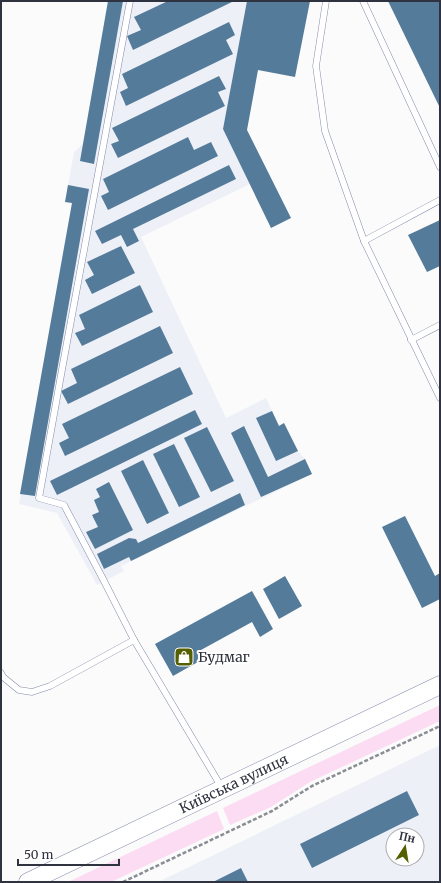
<svg xmlns="http://www.w3.org/2000/svg" width="441" height="883" viewBox="0 0 441 883" font-family="Merriweather,serif">
  <rect width="100%" height="100%" fill="#fbfbfb"/>
  <g fill="#eef0f8" fill-rule="evenodd">
    <polygon points="108,1 247,1 223,129 250,184 141,237 226,418 266,398 279,426 284,423 298,451 305,459 312,474 121,566 124,571 97,585 57,513 19,504 72,203 65,202 74,152 83,144"/>
    <path d="M440,745V882H158ZM393,835H417V859H393Z"/>
  </g>
  <g fill="#fbdcf2">
    <polygon points="440,705 440,721 310,782 271,807 230,825 223,808"/>
    <polygon points="217,811 224,829 111,882 68,882"/>
  </g>
  <g fill="#547b9a">
    <polygon points="108,1 123,1 94,164 80,161"/>
    <polygon points="168,1 234,1 133,50 127,36 141,30 134,17"/>
    <polygon points="247,1 310,1 295,77 258,70 247,130 291,218 271,228 223,129"/>
    <polygon points="388,1 440,1 440,108"/>
    <polygon points="229,22 235,35 226,40 233,54 126,106 120,92 128,88 122,74"/>
    <polygon points="219,76 226,89 218,92 225,106 118,158 111,144 119,141 112,128"/>
    <polygon points="188,137 194,150 211,142 218,156 108,210 101,196 109,192 103,179"/>
    <polygon points="229,165 236,179 133,229 139,241 127,247 121,235 102,244 95,231"/>
    <polygon points="68,185 89,189 35,496 20,494 72,203 65,202"/>
    <polygon points="440,220 440,266 427,272 408,235"/>
    <polygon points="121,246 135,273 92,294 85,280 94,275 87,262"/>
    <polygon points="140,285 153,312 82,346 75,333 85,329 79,315"/>
    <polygon points="160,326 173,353 68,404 61,391 77,383 71,369"/>
    <polygon points="180,367 193,394 65,456 59,443 69,438 62,424"/>
    <polygon points="195,410 202,424 57,495 50,481"/>
    <polygon points="272,411 279,426 284,423 298,451 276,461 256,418"/>
    <polygon points="244,426 268,477 305,459 312,474 261,497 231,433"/>
    <polygon points="207,427 234,481 211,492 184,438"/>
    <polygon points="174,444 200,497 179,507 153,454"/>
    <polygon points="143,460 169,513 147,524 121,471"/>
    <polygon points="109,482 133,530 95,549 86,532 98,527 92,515 99,512 94,500 100,497 96,489"/>
    <polygon points="240,493 245,505 131,561 129,557 104,569 97,554 129,538 136,539 138,543"/>
    <polygon points="405,516 435,576 440,573 440,599 422,608 382,527"/>
    <polygon points="285,576 302,606 279,619 263,589"/>
    <polygon points="252,591 273,629 260,637 252,622 201,650 205,658 173,676 155,644"/>
    <polygon points="407,791 419,815 312,868 300,844"/>
    <polygon points="241,868 248,882 213,882"/>
  </g>
  <g fill="none" stroke-linecap="round" stroke-linejoin="round">
    <g stroke="#848ba8" stroke-width="7">
      <g id="service">
        <polyline points="130,1 63,364 39,498 64,505 104,581 134,640 222,788"/>
        <polyline points="326,1 316,66 325,131 364,241 440,398"/>
        <polyline points="363,1 440,167"/>
        <polyline points="364,241 440,200"/>
        <polyline points="411,340 440,325"/>
        <polyline points="1,673 3,677 19,690 32,692 50,686 134,640"/>
      </g>
    </g>
    <g stroke="#848ba8" stroke-width="19">
      <g id="secondary">
        <path id="s1" d="M28,882L440,685"/>
      </g>
    </g>
    <polyline stroke="#8b8d94" stroke-width="2.5" stroke-dasharray="4 2" stroke-linecap="butt" points="123,882 272,811 312,786 440,726"/>
    <use href="#service" stroke="#fff" stroke-width="6"/>
    <use href="#secondary" stroke="#fff" stroke-width="18"/>
  </g>
  <defs>
    <g id="shop-square" transform="scale(1)"><rect x="-9" y="-9" width="18" height="18" rx="4" fill="#535f00" stroke="#fff"/><path d="M-5-2.5h2.3a2.7 3.5 0 0 1 5.4 0H5L5.5 6h-11ZM-1.5-2.5h3a1.5 2.3 0 0 0-3 0Z" fill="#fff"/></g>
  </defs>
  <g fill-rule="evenodd">
    <use href="#shop-square" x="184" y="657"/>
  </g>
  <g text-anchor="middle" dominant-baseline="central" stroke-width="4" stroke-linejoin="round" paint-order="stroke">
    <g font-size="14" fill="#2f333f" stroke="#fff" text-anchor="start">
      <text x="198" y="657">Будмаг</text>
    </g>
    <g font-size="14" fill="#2f333f" stroke="#fff">
      <text stroke="none"><textPath href="#s1" startOffset="228">Київська вулиця</textPath></text>
    </g>
  </g>
  <rect width="441" height="883" fill="none" stroke="#2f333f" stroke-width="4"/>
  <g transform="translate(405 847) rotate(12)"><circle r="19" fill="#ffffff" stroke="#acadb2"/>
  <path d="M0-3L7 15L0 10L-7 15Z" fill="#535f00"/>
  <text y="-6" font-size="11" font-weight="bold" text-anchor="middle" fill="#2f333f">Пн</text>
  </g>
  <path d="M18 859v6h101v-6" fill="none" stroke="#2f333f" stroke-width="2"/>
  <text x="24" y="859" font-size="12" fill="#2f333f" stroke="#ffffff" stroke-width="3" paint-order="stroke">50 m</text>
</svg>
